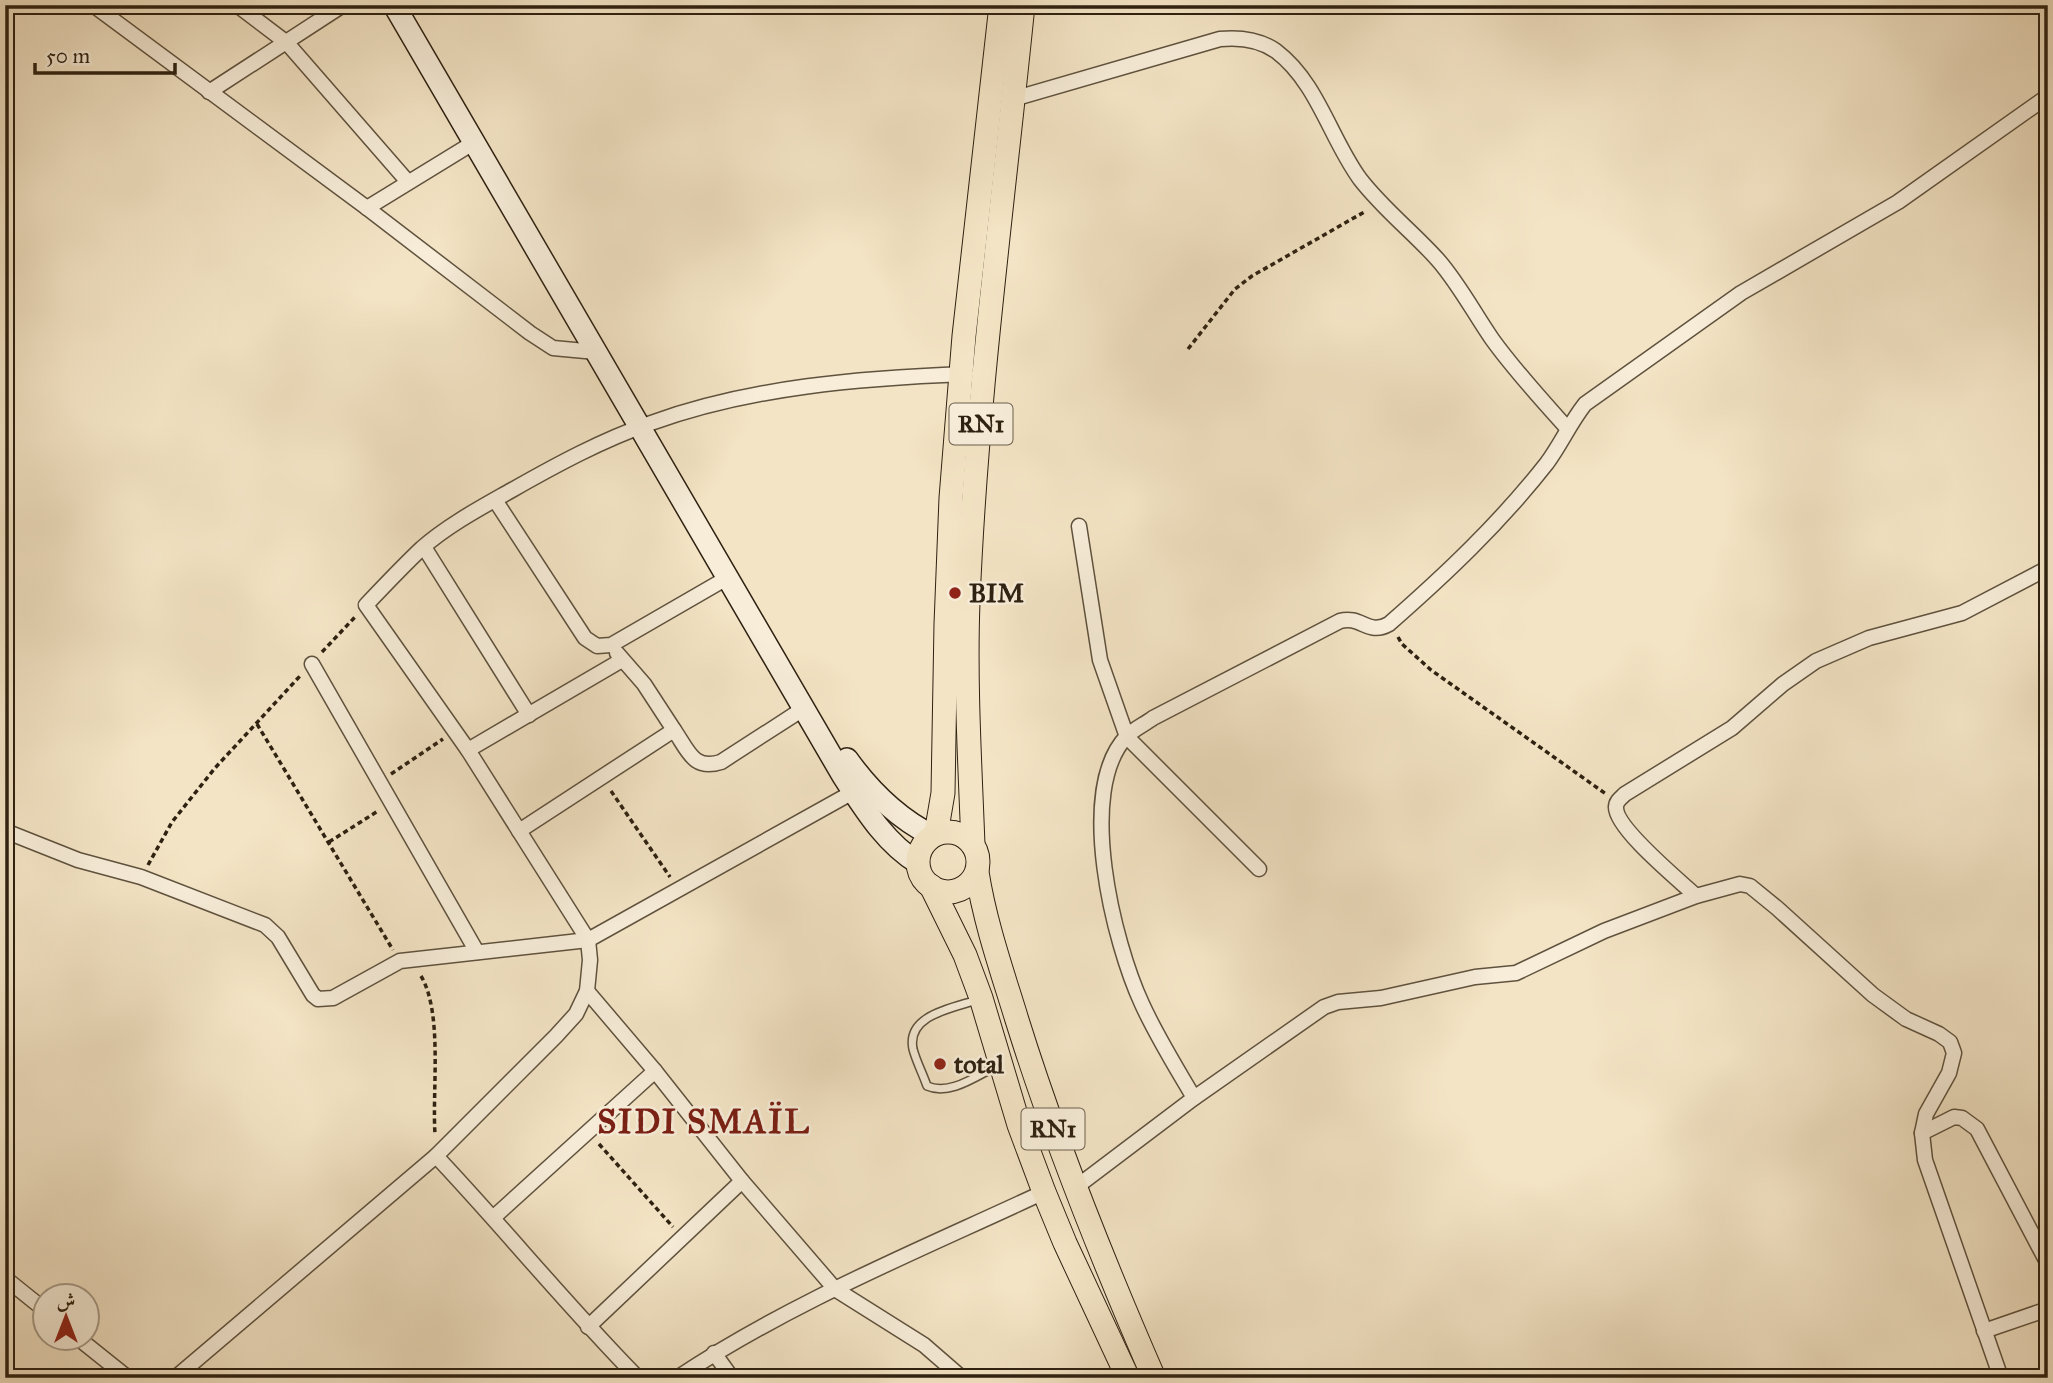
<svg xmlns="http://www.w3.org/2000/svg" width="2053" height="1383" viewBox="0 0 2053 1383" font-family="'IM FELL Great Primer',Amiri,serif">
  <rect width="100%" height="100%" fill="#f3e4c5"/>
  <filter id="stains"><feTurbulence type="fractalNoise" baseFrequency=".00286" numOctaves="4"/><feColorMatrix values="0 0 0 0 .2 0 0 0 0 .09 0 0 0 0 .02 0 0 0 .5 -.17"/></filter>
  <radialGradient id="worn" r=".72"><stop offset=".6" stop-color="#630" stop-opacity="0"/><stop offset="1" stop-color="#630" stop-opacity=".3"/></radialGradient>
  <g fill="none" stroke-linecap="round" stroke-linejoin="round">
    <g stroke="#5f523e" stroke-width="10">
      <path id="lane" d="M977,1000C953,1008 906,1015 913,1049C916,1061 923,1074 927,1086C950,1096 976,1076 997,1066"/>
    </g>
    <g stroke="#5f523e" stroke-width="17">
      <g id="street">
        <polyline points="93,5 367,208 530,333 553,348 596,352"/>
        <polyline points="237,5 287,43 408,182"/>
        <polyline points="209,92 343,5"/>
        <path d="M1013,99L1220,39C1240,37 1259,39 1276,51C1318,83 1330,138 1360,179C1383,209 1413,232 1438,260C1459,284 1474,313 1492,339C1515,371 1541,399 1567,428"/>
        <polyline points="367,208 473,143"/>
        <polyline points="495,500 585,638 597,646 611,645 727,578"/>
        <polyline points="1079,526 1100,660 1127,737 1259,869"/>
        <polyline points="424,547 529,715"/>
        <polyline points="617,653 644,684 674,730"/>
        <polyline points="312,664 477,952"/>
        <polyline points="468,750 622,660"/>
        <polyline points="5,831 78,860 141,877 265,925 278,937 313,995 318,999 333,998 400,961 588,940 853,792"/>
        <path d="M519,831L674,730C688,750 693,771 721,762L803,709"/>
        <path d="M1696,896C1679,880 1615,828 1616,807C1616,801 1621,798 1625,794L1732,728L1783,684L1816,661L1869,638L1962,613L2048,568"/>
        <polyline points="587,991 655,1071 742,1181 588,1327"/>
        <path d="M1194,1098C1176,1067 1157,1037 1142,1004C1114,944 1075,790 1127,736C1134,729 1145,724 1153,718L1340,621C1361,615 1368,636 1389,624C1446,574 1500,523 1547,463C1561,444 1570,423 1585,404L1741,293L1898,202L2048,96"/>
        <polyline points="1922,1133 1954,1117 1962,1118 1977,1129 2048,1264"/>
        <path d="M436,1156C505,1229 568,1307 638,1378"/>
        <polyline points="742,1181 835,1289 924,1345 962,1378"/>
        <polyline points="1075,1188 1194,1098 1324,1007 1338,1002 1381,998 1475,977 1516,973 1604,931 1696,896 1740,884 1750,886 1777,908 1873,995 1906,1019 1939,1034 1950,1042 1954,1053 1949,1073 1926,1114 1922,1133 1925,1160 2001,1378"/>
        <polyline points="494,1217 655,1071"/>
        <polyline points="5,1278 46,1311"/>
        <polyline points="1984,1331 2048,1309"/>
        <polyline points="78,1338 128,1378"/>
        <polyline points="714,1353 732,1378"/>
        <path d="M175,1378L436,1156L556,1036L576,1014L587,991L590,960L588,940L468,750L366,605C384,586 403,566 422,548C448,525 482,507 512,490C556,465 602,440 651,423C750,387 861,378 966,374"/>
        <path d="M677,1378C791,1302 920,1250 1044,1192"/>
      </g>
    </g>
    <g stroke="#2e2111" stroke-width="24">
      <g id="secondary">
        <path d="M394,5L843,776C864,808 885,843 918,863"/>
        <path d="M847,759C870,791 897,818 933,836"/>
      </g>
    </g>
    <g stroke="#2e2111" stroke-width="25">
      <g id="primary">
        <circle cx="948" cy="862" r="30"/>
        <polyline points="936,834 943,793 946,624 951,498 964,336 1001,5"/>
        <path d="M973,845C970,764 965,683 968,602C976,402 1003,204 1023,5"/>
        <path d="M977,872C985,923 1002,971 1017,1020C1055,1142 1103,1261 1154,1378"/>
        <polyline points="931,886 965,955 981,998 1019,1125 1044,1192 1065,1243 1128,1378"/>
      </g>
    </g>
    <g stroke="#2e2111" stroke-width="3.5" stroke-dasharray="5 3.5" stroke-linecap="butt">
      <polyline points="1188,349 1235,289 1252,276 1366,211"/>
      <polyline points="1398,637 1402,644 1431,670 1606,794"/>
      <polyline points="322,652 355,617"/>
      <polyline points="257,724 393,950"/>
      <polyline points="391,774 443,739"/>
      <polyline points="611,791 670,877"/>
      <polyline points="329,842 378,811"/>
      <polyline points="148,865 172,822 215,768 300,676"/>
      <path d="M421,976C443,1013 432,1090 435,1134"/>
      <polyline points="599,1144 673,1227"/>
    </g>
    <use href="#lane" stroke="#f7edd9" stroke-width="7"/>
    <use href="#street" stroke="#f7edd9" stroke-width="14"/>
    <use href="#secondary" stroke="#f7edd9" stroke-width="21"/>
    <use href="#primary" stroke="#f3e4c5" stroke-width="23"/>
  </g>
  <g fill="#8f2418" stroke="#f7edd9" stroke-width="2.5">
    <circle cx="955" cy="593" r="7"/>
    <circle cx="940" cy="1064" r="7"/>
  </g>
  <g text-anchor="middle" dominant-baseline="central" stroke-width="5" stroke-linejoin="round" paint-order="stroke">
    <g fill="#f7edd9" stroke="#6a5e4d" stroke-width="2">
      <rect x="949.5" y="403.5" width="63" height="41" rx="5"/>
      <rect x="1021.5" y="1108.5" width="63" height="41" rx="5"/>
    </g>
    <g font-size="24" font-weight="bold" fill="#2e2111">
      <text x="981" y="424">RN1</text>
      <text x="1053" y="1129">RN1</text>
    </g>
    <g font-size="26" font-weight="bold" fill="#2e2111" stroke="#f7edd9" text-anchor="start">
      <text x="969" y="593">BIM</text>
      <text x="954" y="1064">total</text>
    </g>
    <g font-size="33" font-weight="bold" letter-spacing="2" fill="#7a1f14" stroke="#f7edd9">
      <text x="704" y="1122">SIDI SMAÏL</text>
    </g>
  </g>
  <rect width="2053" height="1383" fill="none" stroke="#f3e4c5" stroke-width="28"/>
  <rect x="7" y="7" width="2039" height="1369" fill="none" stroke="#2e2111" stroke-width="3.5"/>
  <rect x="14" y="14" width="2025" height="1355" fill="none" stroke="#2e2111" stroke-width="2"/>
  <g transform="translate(66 1317)"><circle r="33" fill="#f7edd9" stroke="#a79b89" stroke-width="2"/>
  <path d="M0-5L12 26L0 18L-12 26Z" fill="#8f2418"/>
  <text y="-10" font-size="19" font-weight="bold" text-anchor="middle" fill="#2e2111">ش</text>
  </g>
  <path d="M35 63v10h140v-10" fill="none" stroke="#2e2111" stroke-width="3.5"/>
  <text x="46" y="63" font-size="21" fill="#2e2111" stroke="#f7edd9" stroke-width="5" paint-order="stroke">50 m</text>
  <rect width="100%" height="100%" filter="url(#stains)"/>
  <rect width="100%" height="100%" fill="url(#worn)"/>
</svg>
